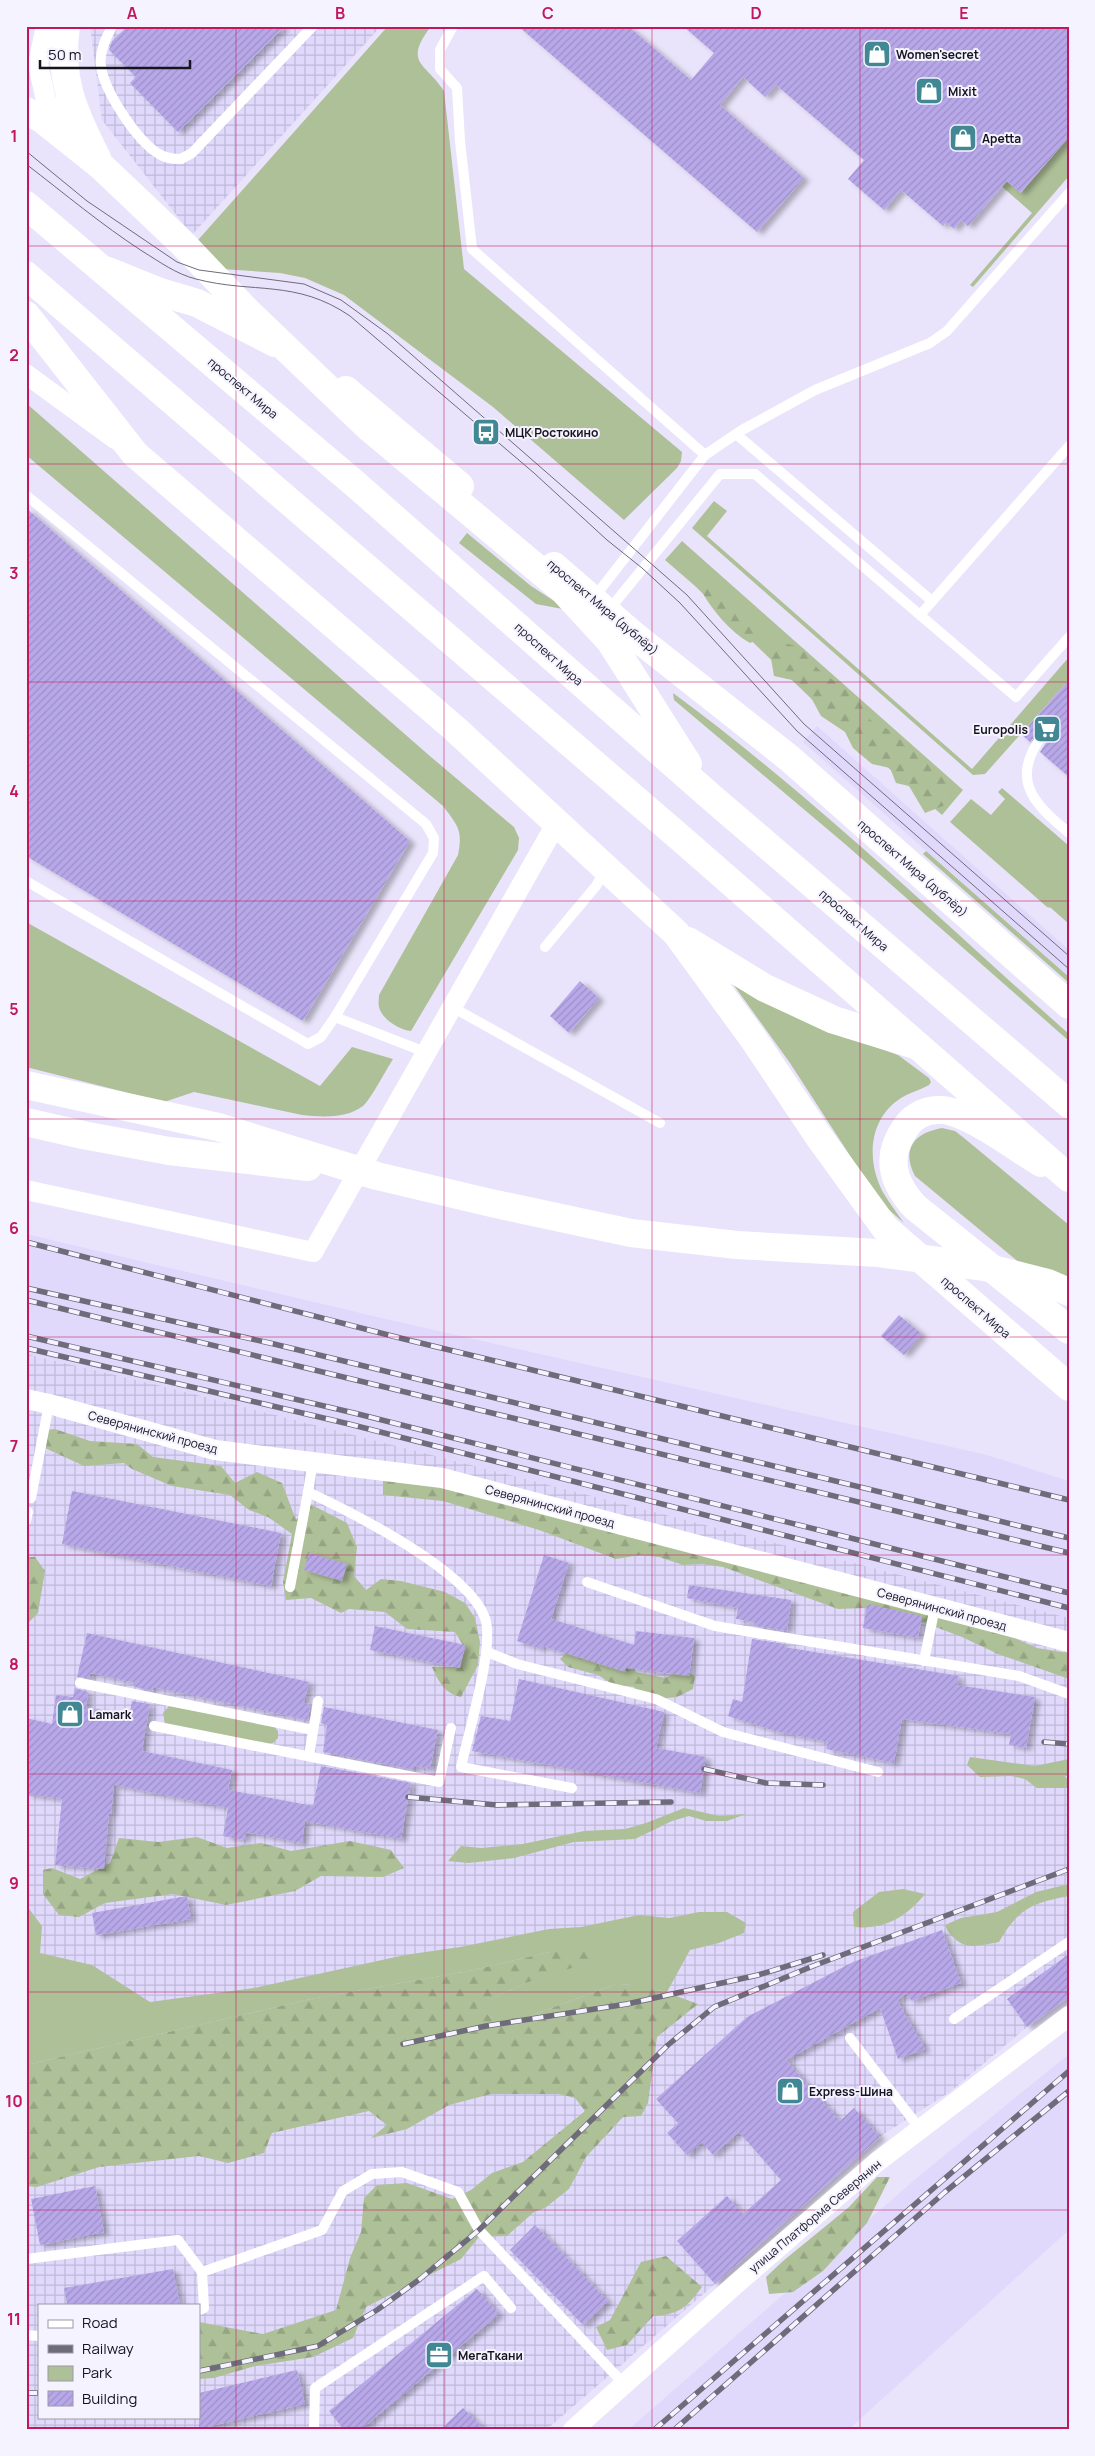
<svg xmlns="http://www.w3.org/2000/svg" width="1095" height="2456" viewBox="0 0 1095 2456" font-family="Manrope,sans-serif">
  <defs>
    <pattern id="industrial-grid" width="8" height="8" patternUnits="userSpaceOnUse" patternTransform="scale(1.25)"><rect width="8" height="8" fill="#e0d9fc"/><path d="M0 4h8M4 0v8" fill="none" stroke="#bfb9d8"/></pattern>
    <pattern id="forest-firs" width="22" height="20" patternUnits="userSpaceOnUse" patternTransform="scale(1.25)"><rect width="22" height="20" fill="#aec097"/><path d="M5 1l3.5 6h-7zM16 11l3.5 6h-7z" fill="#95a482"/></pattern>
    <pattern id="building-hatch" width="6" height="6" patternUnits="userSpaceOnUse" patternTransform="scale(1.25)"><rect width="6" height="6" fill="#b8a8e9"/><path d="M-1 1l2-2M0 6l6-6M5 7l2-2" fill="none" stroke="#9d90c7"/></pattern>
    <filter id="shadow"><feDropShadow dx="5.5" dy="3" stdDeviation="2.5" flood-color="#0004"/></filter>
  </defs>
  <rect width="100%" height="100%" fill="#e9e4fb"/>
  <g fill="#e0d9fc">
    <polygon points="817,726 1069,950 1069,977 803,742"/>
    <polygon points="26,1234 390,1320 987,1455 1069,1481 1069,1618 170,1388 26,1354"/>
    <polygon points="1069,2054 1069,2230 848,2430 628,2430 919,2176"/>
  </g>
  <g fill="url(#industrial-grid)" fill-rule="evenodd">
    <polygon points="90,26 381,26 192,235 102,120"/>
    <path d="M26,1354L170,1388L1069,1618V1997L1027,2027L950,2092L879,2137L715,2284L546,2430H26ZM39,2305H199V2417H39Z"/>
  </g>
  <g fill="#aec097">
    <path d="M388,26H431C403,64 425,62 444,91L464,269L682,452L681,461L677,468L624,520L493,407L344,295L305,278L280,273L221,269L190,249Z"/>
    <polygon points="1069,137 1069,176 973,287 970,285 1032,213 989,175 993,170 1021,193"/>
    <path d="M26,403L431,757L514,827L519,838L518,850L411,1031C399,1030 382,1019 379,1007C378,1004 379,998 379,995L458,855C463,830 458,826 443,806L26,455Z"/>
    <polygon points="714,501 727,511 707,536 972,769 1069,657 1069,680 985,774 973,775 692,528"/>
    <polygon points="467,533 531,586 568,610 536,604 459,543"/>
    <polygon points="682,541 963,790 942,815 827,714 695,586 665,560"/>
    <path d="M673,693C813,796 939,919 1069,1034V1041L845,844L674,700Z"/>
    <polygon points="1002,788 1069,846 1069,924 1051,908 1047,907 950,822 971,799 991,815 1005,799 998,792"/>
    <polygon points="926,851 1069,977 1069,983 923,854"/>
    <path d="M26,922L320,1086L352,1047L393,1059C386,1070 371,1099 363,1106C346,1119 321,1117 302,1115L194,1092L164,1102L26,1067Z"/>
    <path d="M730,980L818,1026L898,1055L929,1078L931,1082L929,1085C920,1090 909,1093 901,1098C868,1119 866,1162 884,1194C890,1204 897,1213 904,1223L880,1202L790,1063Z"/>
    <path d="M942,1128L955,1131L964,1138L1069,1225V1304L915,1176C901,1149 914,1133 942,1128Z"/>
    <polygon points="169,1706 273,1725 278,1731 278,1738 273,1743 264,1745 172,1727 165,1723 163,1713"/>
    <polygon points="970,1757 1035,1766 1069,1759 1069,1775 1064,1777 1069,1779 1069,1788 1037,1788 1025,1779 1011,1776 980,1777 967,1765"/>
    <polygon points="684,1808 719,1816 746,1814 727,1821 706,1821 689,1816 672,1821 635,1839 574,1842 514,1858 468,1863 448,1861 461,1846 481,1848 523,1844 584,1831 625,1829 646,1823"/>
    <path d="M1069,1884V1896C1032,1903 1019,1908 999,1942C982,1945 967,1951 954,1938C950,1934 947,1931 945,1925L961,1918L997,1912L1036,1892Z"/>
    <path d="M903,1889L925,1894C906,1917 885,1930 854,1927L853,1912L879,1892Z"/>
    <polygon points="26,1905 42,1926 40,1953 92,1965 150,2002 254,1988 405,1955 460,1947 549,1929 581,1927 639,1915 669,1918 699,1912 727,1912 746,1923 744,1933 719,1943 690,1950 667,1992 626,1984 616,1984 525,2018 493,2018 475,2007 525,1983 549,1952 474,1970 311,1999 26,2065"/>
  </g>
  <g fill="url(#forest-firs)">
    <path d="M707,588H719L760,622L765,636L750,643C730,632 713,611 702,592Z"/>
    <polygon points="781,642 803,648 818,669 864,703 870,720 891,731 954,787 948,804 925,813 909,786 896,783 890,768 872,764 853,748 845,732 821,716 808,692 792,680 774,676 770,653"/>
    <path d="M55,1429L90,1441L137,1444L153,1457L221,1466L235,1483L257,1472L282,1483L296,1520L310,1504L347,1523L357,1547L354,1576L366,1590L381,1579L401,1581L445,1592L465,1603L475,1618L480,1642L478,1665L461,1697C445,1694 438,1681 432,1667H457L466,1650L455,1632L407,1629L385,1612L349,1609L341,1613L311,1598L286,1600L283,1582L292,1534L268,1517L249,1510L230,1495L172,1486L132,1469L124,1463L84,1466L45,1448L46,1430Z"/>
    <polygon points="374,1465 999,1631 1037,1648 1069,1653 1069,1679 998,1654 962,1637 904,1615 865,1608 838,1609 723,1567 703,1564 683,1565 659,1557 640,1555 616,1559 539,1530 443,1501 383,1495 383,1478"/>
    <polygon points="26,1557 35,1557 45,1571 38,1613 26,1625"/>
    <polygon points="569,1650 635,1663 635,1672 665,1678 682,1670 695,1676 693,1689 677,1697 646,1700 634,1687 612,1684 598,1675 568,1667 560,1659"/>
    <polygon points="197,1837 227,1848 261,1843 291,1851 350,1841 391,1850 404,1868 383,1877 321,1876 295,1891 226,1905 173,1894 105,1903 79,1917 59,1915 43,1894 43,1870 52,1868 80,1879 110,1863 119,1838 158,1842"/>
    <path d="M613,1946L593,1961L525,1983L476,2007L493,2018H525L616,1984C644,1983 672,1994 698,2004L657,2037L648,2103L641,2116L623,2117L586,2157L569,2189L545,2208L534,2212L507,2236L479,2237L461,2259L366,2307L353,2338L313,2357L255,2366L214,2378L199,2379V2322L263,2334L336,2310L350,2258L361,2232L364,2198L377,2185L407,2183L452,2199L471,2190L492,2173L523,2162L585,2111L575,2098L559,2094H491L449,2105L407,2129L371,2138L387,2125L369,2111L272,2133L264,2153L228,2163L199,2156L99,2167L37,2187L26,2186V2065L311,1999L474,1970L549,1952Z"/>
    <polygon points="877,2177 890,2177 867,2223 823,2271 793,2292 769,2294 766,2277 783,2261 849,2207"/>
    <path d="M666,2256L702,2287C687,2307 679,2315 653,2316L627,2345L607,2350L596,2327L610,2320L641,2262Z"/>
  </g>
  <g fill="url(#building-hatch)" filter="url(#shadow)">
    <polygon points="128,26 285,26 178,132 130,83 136,77 109,50 112,41"/>
    <polygon points="518,26 628,26 691,80 714,53 683,26 1069,26 1069,137 1020,193 1007,181 968,226 961,220 954,229 946,222 943,226 901,190 884,210 848,179 864,160 776,85 765,97 743,77 720,105 804,178 757,232"/>
    <polygon points="26,508 410,841 303,1021 26,856"/>
    <polygon points="1069,680 1069,777 1040,752 1051,735 1049,727 1042,726 1030,742 1021,734"/>
    <polygon points="580,981 599,998 569,1033 550,1016"/>
    <polygon points="899,1315 922,1334 904,1355 881,1336"/>
    <polygon points="72,1491 281,1533 271,1586 62,1544"/>
    <polygon points="309,1553 347,1564 342,1581 304,1570"/>
    <polygon points="544,1555 569,1563 551,1619 634,1645 636,1631 694,1638 689,1676 626,1668 625,1672 542,1646 541,1649 517,1641"/>
    <polygon points="689,1585 791,1600 787,1631 754,1626 755,1622 736,1619 738,1608 687,1598"/>
    <polygon points="867,1604 922,1616 918,1638 863,1628"/>
    <polygon points="375,1626 465,1645 460,1668 370,1650"/>
    <polygon points="87,1633 309,1682 304,1703 310,1704 308,1720 153,1687 152,1691 135,1687 136,1683 90,1673 90,1678 77,1677"/>
    <polygon points="752,1639 785,1644 784,1647 959,1676 957,1685 1035,1697 1026,1748 1009,1745 1011,1734 902,1719 894,1763 826,1749 828,1742 775,1731 728,1716 733,1699 742,1702"/>
    <polygon points="519,1679 664,1712 656,1748 706,1757 700,1793 472,1751 481,1716 510,1721"/>
    <polygon points="75,1688 88,1692 86,1708 130,1713 132,1701 150,1704 142,1751 232,1770 228,1790 313,1806 321,1766 411,1783 401,1839 305,1821 302,1843 246,1832 245,1840 223,1836 228,1808 114,1785 111,1814 109,1813 104,1869 55,1865 62,1799 26,1794 26,1718 52,1724 56,1695 73,1697"/>
    <polygon points="324,1707 438,1730 430,1769 414,1766 414,1770 323,1752 327,1725 321,1723"/>
    <polygon points="187,1896 191,1919 96,1935 92,1913"/>
    <polygon points="942,1930 961,1983 912,2001 906,1994 897,2000 925,2049 898,2059 880,2008 786,2060 840,2121 854,2108 880,2137 715,2284 677,2241 727,2196 743,2214 781,2180 739,2132 713,2155 702,2142 687,2155 667,2133 678,2123 656,2099 747,2017 853,1962"/>
    <polygon points="1069,1954 1069,1997 1027,2027 1007,1999"/>
    <polygon points="95,2186 104,2232 40,2245 31,2199"/>
    <polygon points="535,2225 608,2301 583,2325 510,2250"/>
    <polygon points="173,2269 180,2305 67,2305 64,2288"/>
    <polygon points="477,2289 499,2314 360,2430 344,2430 329,2411"/>
    <polygon points="297,2370 305,2404 199,2429 199,2393"/>
    <polygon points="463,2408 485,2430 440,2430"/>
  </g>
  <g fill="none" stroke-linecap="round" stroke-linejoin="round">
    <g stroke="#fff" stroke-width="10">
      <path d="M112,26C106,38 99,52 101,66C104,91 137,141 159,154C165,158 174,159 181,159L192,153L313,26"/>
      <polyline points="453,26 440,50 440,69 457,88 460,141 472,249 705,455"/>
      <polyline points="736,434 932,601"/>
      <polyline points="26,495 426,824 434,838 433,853 335,1017 321,1037 308,1044 26,881"/>
      <polyline points="593,599 705,455 742,430 815,390 930,343 947,331 1069,193"/>
      <polyline points="608,611 720,474 755,474 1016,697 1069,637"/>
      <polyline points="920,615 1069,446"/>
      <path d="M1045,732C1009,777 1031,802 1069,833"/>
      <polyline points="545,947 596,886 605,870"/>
      <polyline points="452,1007 660,1123"/>
      <polyline points="335,1017 425,1052"/>
      <path d="M313,1461L308,1492C353,1513 469,1571 485,1618C495,1646 468,1734 461,1767L572,1788"/>
      <polyline points="31,1498 49,1404"/>
      <polyline points="26,1521 28,1512"/>
      <polyline points="587,1582 715,1626 1019,1676 1069,1694"/>
      <polyline points="290,1587 308,1492"/>
      <polyline points="487,1652 517,1664 656,1699 723,1732 878,1772"/>
      <polyline points="924,1661 935,1607"/>
      <polyline points="80,1683 313,1730"/>
      <polyline points="154,1726 439,1782 451,1728"/>
      <polyline points="309,1756 318,1701"/>
      <polyline points="954,2019 1069,1942"/>
      <polyline points="850,2038 920,2129"/>
      <polyline points="26,2259 178,2240 202,2272 204,2308 199,2310"/>
      <polyline points="202,2272 322,2230 343,2191 372,2174 402,2172 458,2192 479,2230 624,2384"/>
      <polyline points="26,2335 39,2336"/>
      <polyline points="314,2430 315,2388 484,2276 511,2308"/>
    </g>
    <g stroke="#fff" stroke-width="20">
      <polyline points="46,26 38,64 46,101 68,127"/>
      <polyline points="26,374 115,439"/>
      <polyline points="26,1190 313,1252 556,824"/>
      <polyline points="26,1399 49,1404 215,1450 442,1478 1069,1642"/>
      <polyline points="573,2430 736,2284 877,2162 1069,2016"/>
    </g>
    <g stroke="#fff" stroke-width="28">
      <polyline points="108,271 160,292 197,303 275,343"/>
      <polyline points="26,315 135,454 454,728 676,933 752,1037 819,1137 885,1228 1069,1387"/>
      <polyline points="346,390 460,486"/>
      <polyline points="554,566 636,637 789,758 1069,1005"/>
      <polyline points="688,941 765,988 834,1020 918,1046"/>
      <path d="M1041,1163C1016,1148 969,1112 942,1110C928,1109 914,1115 906,1127C885,1156 892,1182 915,1207L1069,1330"/>
    </g>
    <g stroke="#fff" stroke-width="28">
      <path d="M66,26C58,78 74,113 97,158"/>
      <polyline points="26,111 42,119 101,166 182,243 246,310 367,426 563,590 610,641 688,764"/>
      <polyline points="26,205 354,483 711,797 1069,1104"/>
      <polyline points="26,275 685,842 1069,1178"/>
      <polyline points="26,1085 218,1127 377,1176 491,1203 631,1233 737,1245 878,1253 985,1267 1048,1283 1069,1292"/>
      <polyline points="26,1122 83,1135 169,1151 308,1167"/>
    </g>
    <g stroke="#6e6b7a" stroke-width="1">
      <polyline points="26,151 87,201 177,262 199,270 304,284 341,300 388,334 687,595 804,724 1069,956"/>
      <path d="M26,164C65,194 102,225 142,251C160,262 176,274 196,279C253,294 296,279 350,316L534,473L607,540L642,568L680,603L797,731L1069,969"/>
    </g>
    <g stroke="#6e6b7a" stroke-width="5.5">
      <g id="rail">
        <polyline points="26,1242 404,1339 1069,1500"/>
        <polyline points="26,1288 274,1344 1069,1538"/>
        <polyline points="26,1300 1069,1553"/>
        <polyline points="26,1336 354,1413 1069,1593"/>
        <polyline points="26,1348 349,1424 1069,1608"/>
        <polyline points="1044,1742 1069,1744"/>
        <polyline points="704,1769 766,1783 823,1785"/>
        <polyline points="408,1797 497,1805 671,1802"/>
        <polyline points="403,2044 486,2026 627,2004 758,1975 823,1955"/>
        <polyline points="199,2371 318,2346 377,2310 420,2279 479,2230 668,2045 714,2007 813,1966 1069,1869"/>
        <polyline points="26,2393 39,2393"/>
        <polyline points="654,2430 1069,2071"/>
        <polyline points="674,2430 945,2192 1069,2091"/>
      </g>
    </g>
    <use href="#rail" stroke="#f5f3ff" stroke-width="4" stroke-dasharray="11" stroke-linecap="butt"/>
  </g>
  <path fill="none" stroke="#c2185b" stroke-width="1" stroke-opacity="0.55" d="M236,26V2430M444,26V2430M652,26V2430M860,26V2430M26,246H1069M26,464H1069M26,682H1069M26,901H1069M26,1119H1069M26,1337H1069M26,1555H1069M26,1774H1069M26,1992H1069M26,2210H1069"/>
  <defs>
    <g id="shop-square" transform="scale(1.4375)"><rect x="-9" y="-9" width="18" height="18" rx="4" fill="#428894" stroke="#f5f3ff"/><path d="M-5-2.5h2.3a2.7 3.5 0 0 1 5.4 0H5L5.5 6h-11ZM-1.5-2.5h3a1.5 2.3 0 0 0-3 0Z" fill="#fff"/></g>
    <g id="bus-square" transform="scale(1.4375)"><rect x="-9" y="-9" width="18" height="18" rx="4" fill="#428894" stroke="#f5f3ff"/><path d="M-5-6H5V4H4V6H2V4H-2V6H-4V4H-5ZM-3.5-4V0h7V-4ZM-3.5 1.2v1.5H-2V1.2ZM2 1.2v1.5H3.5V1.2Z" fill="#fff"/></g>
    <g id="supermarket-square" transform="scale(1.4375)"><rect x="-9" y="-9" width="18" height="18" rx="4" fill="#428894" stroke="#f5f3ff"/><path d="M-6-5.5h2.5l.6 2H6L4.5 2H-2.5L-4.4-4H-6ZM-1.5 3.2a1.3 1.3 0 1 0 .1 0ZM3 3.2a1.3 1.3 0 1 0 .1 0Z" fill="#fff"/></g>
    <g id="office-square" transform="scale(1.4375)"><rect x="-9" y="-9" width="18" height="18" rx="4" fill="#428894" stroke="#f5f3ff"/><path d="M-6-3h4V-5.5h4V-3h4V5H-6ZM-1-4.5V-3h2v-1.5ZM-6 0V1H6V0Z" fill="#fff"/></g>
  </defs>
  <g fill-rule="evenodd">
    <use href="#shop-square" x="877" y="54"/>
    <use href="#shop-square" x="929" y="91"/>
    <use href="#shop-square" x="963" y="138"/>
    <use href="#bus-square" x="486" y="432"/>
    <use href="#supermarket-square" x="1047" y="729"/>
    <use href="#shop-square" x="70" y="1714"/>
    <use href="#shop-square" x="790" y="2091"/>
    <use href="#office-square" x="439" y="2355"/>
  </g>
  <g text-anchor="middle" dominant-baseline="central" stroke-width="4" stroke-linejoin="round" paint-order="stroke">
    <g font-size="12" font-weight="bold" fill="#16141e" stroke="#f5f3ff" text-anchor="start">
      <text x="896" y="54">Women'secret</text>
      <text x="948" y="91">Mixit</text>
      <text x="982" y="138">Apetta</text>
      <text x="505" y="432">МЦК Ростокино</text>
      <text x="1028" y="729" text-anchor="end">Europolis</text>
      <text x="89" y="1714">Lamark</text>
      <text x="809" y="2091">Express-Шина</text>
      <text x="458" y="2355">МегаТкани</text>
    </g>
    <g font-size="12" fill="#16141e" stroke="#f5f3ff">
      <text transform="translate(243 388) rotate(40)">проспект Мира</text>
      <text transform="translate(603 607) rotate(40)">проспект Мира (дублёр)</text>
      <text transform="translate(549 654) rotate(42)">проспект Мира</text>
      <text transform="translate(913 868) rotate(41)">проспект Мира (дублёр)</text>
      <text transform="translate(854 920) rotate(41)">проспект Мира</text>
      <text transform="translate(976 1307) rotate(41)">проспект Мира</text>
      <text transform="translate(153 1432) rotate(15)">Северянинский проезд</text>
      <text transform="translate(550 1506) rotate(15)">Северянинский проезд</text>
      <text transform="translate(942 1609) rotate(15)">Северянинский проезд</text>
      <text transform="translate(815 2216) rotate(-40)">улица Платформа Северянин</text>
    </g>
  </g>
  <rect width="1095" height="2456" fill="none" stroke="#f5f3ff" stroke-width="55"/>
  <rect x="38" y="2304" width="162" height="115" fill="#f5f3ff" stroke="#9c9aa5"/>
  <rect x="48" y="2320" width="25" height="8" fill="#ffffff" stroke="#9c9aa5"/>
  <text x="82" y="2328" font-size="15" fill="#16141e">Road</text>
  <rect x="48" y="2345" width="25" height="8" fill="#6e6b7a" stroke="#9c9aa5"/>
  <text x="82" y="2354" font-size="15" fill="#16141e">Railway</text>
  <rect x="48" y="2366" width="25" height="15" fill="#aec097" stroke="#9c9aa5"/>
  <text x="82" y="2378" font-size="15" fill="#16141e">Park</text>
  <rect x="48" y="2391" width="25" height="15" fill="url(#building-hatch)" stroke="#9c9aa5"/>
  <text x="82" y="2404" font-size="15" fill="#16141e">Building</text>
  <path d="M40 60v8h150v-8" fill="none" stroke="#16141e" stroke-width="2.5"/>
  <text x="48" y="60" font-size="15" fill="#16141e" stroke="#f5f3ff" stroke-width="4" paint-order="stroke">50 m</text>
  <rect x="28" y="28" width="1040" height="2400" fill="none" stroke="#c2185b" stroke-width="2"/>
  <g font-size="16" text-anchor="middle" font-weight="bold" fill="#c2185b">
    <text x="132" y="19">A</text>
    <text x="340" y="19">B</text>
    <text x="548" y="19">C</text>
    <text x="756" y="19">D</text>
    <text x="964" y="19">E</text>
    <text x="14" y="142">1</text>
    <text x="14" y="361">2</text>
    <text x="14" y="579">3</text>
    <text x="14" y="797">4</text>
    <text x="14" y="1015">5</text>
    <text x="14" y="1234">6</text>
    <text x="14" y="1452">7</text>
    <text x="14" y="1670">8</text>
    <text x="14" y="1889">9</text>
    <text x="14" y="2107">10</text>
    <text x="14" y="2325">11</text>
  </g>
</svg>
